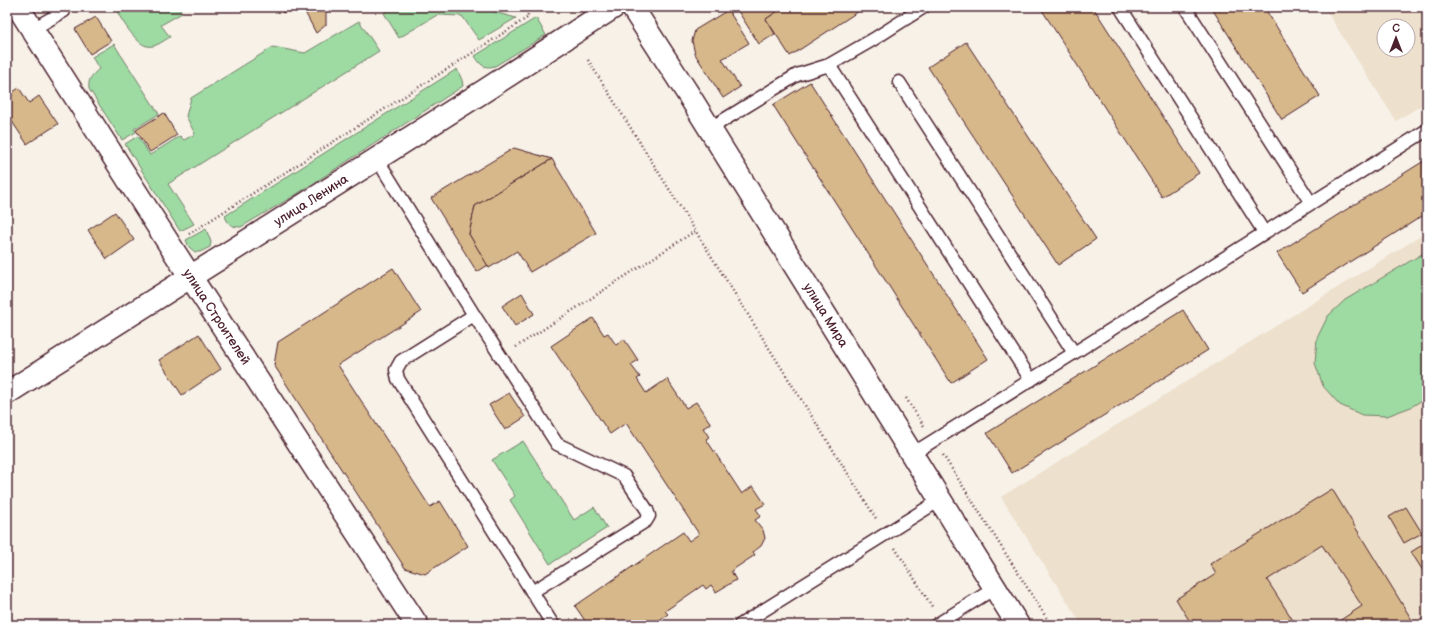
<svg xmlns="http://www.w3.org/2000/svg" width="1434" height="632" viewBox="0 0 1434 632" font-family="'Balsamiq Sans',sans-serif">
  <rect width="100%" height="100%" fill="#f7f1e8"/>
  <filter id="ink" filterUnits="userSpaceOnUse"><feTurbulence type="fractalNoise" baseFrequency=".025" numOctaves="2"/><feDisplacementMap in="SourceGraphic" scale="8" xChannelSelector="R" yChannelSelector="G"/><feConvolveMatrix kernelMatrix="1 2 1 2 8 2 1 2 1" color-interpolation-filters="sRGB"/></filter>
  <g filter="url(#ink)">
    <g fill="#ede0cc" fill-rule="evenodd">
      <path d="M1324,7H1427V102L1396,121ZM1384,26H1408V50H1384Z"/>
      <polygon points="1427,232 1427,625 1082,625 1001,497"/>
    </g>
    <g fill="#9ddba3" stroke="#747d67">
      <path d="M115,7H179L182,13L161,25L170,37C163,41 155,48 147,46C136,44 119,17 115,7Z"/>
      <polygon points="392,7 476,7 516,18 479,40 462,16 437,15 399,38 384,13"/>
      <path d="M536,18L546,35L495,66C483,69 481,65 475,56Z"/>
      <polygon points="359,21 379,51 168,184 194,224 180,231 125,144 138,136 150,155 180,136 184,140 195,134 186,116 191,98 273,47 305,53"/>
      <path d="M114,44L159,114L134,129L136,132L122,140L89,89C88,79 91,76 99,69L92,57Z"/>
      <path d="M457,69L462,80L463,86L297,194L241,227C232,227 228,225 225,216Z"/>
      <polygon points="206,229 211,242 210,247 200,252 195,252 189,247 186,240"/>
      <polygon points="1427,251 1427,397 1411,407 1387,416 1362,415 1340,405 1323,386 1315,363 1317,338 1328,316 1345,300"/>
      <polygon points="523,441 574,520 594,507 607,528 550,564 510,500 515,496 492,460"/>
    </g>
    <g fill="#d7b88b" stroke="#4a1f2b">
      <polygon points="279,7 293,7 283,13"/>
      <polygon points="301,7 313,7 305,12"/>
      <polygon points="313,7 326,7 326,25 316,33 305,12"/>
      <polygon points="738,7 784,7 766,19 775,34 759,44 736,8"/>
      <polygon points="784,7 865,7 790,56 766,19"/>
      <polygon points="1040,7 1093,7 1199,173 1162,197"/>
      <polygon points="1211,7 1264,7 1320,96 1282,120"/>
      <polygon points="728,10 749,43 722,59 740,87 723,98 695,54 692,41 695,30"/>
      <polygon points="96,17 111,41 90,54 75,29"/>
      <polygon points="966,42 1096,239 1058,265 928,67"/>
      <polygon points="810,82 988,359 951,383 773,105"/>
      <polygon points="19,88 29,103 39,96 58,124 27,144 7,114 7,96"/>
      <polygon points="164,113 177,135 150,152 136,130"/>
      <polygon points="514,148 552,159 475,206 469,234 488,265 477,272 431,198"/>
      <polygon points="552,159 596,233 530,272 517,251 489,268 469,234 475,206"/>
      <polygon points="1427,159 1427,213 1302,292 1277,253"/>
      <polygon points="115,212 134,240 107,259 88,230"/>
      <polygon points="393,268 421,312 338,365 430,507 440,501 468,546 425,574 405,568 274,365 278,342"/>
      <polygon points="522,293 534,314 515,326 502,306"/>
      <polygon points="1183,310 1208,350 1012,473 987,433"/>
      <polygon points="593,318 604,335 608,333 616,345 624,339 638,360 631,365 640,377 637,379 646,393 667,379 686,408 696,402 711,424 703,428 709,437 706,439 742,494 753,486 765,504 756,509 761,516 755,520 763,530 765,538 761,546 753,552 755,555 731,571 736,580 716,592 711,585 706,589 703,585 665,611 668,614 658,621 661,625 588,625 575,606 683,532 689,541 699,534 626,423 610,434 551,346"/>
      <polygon points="199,334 221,369 182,395 159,360"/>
      <polygon points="509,393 525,417 505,430 489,405"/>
      <polygon points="1332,489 1415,625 1333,625 1362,606 1322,545 1267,580 1296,625 1192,625 1176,599 1216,574 1210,564"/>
      <polygon points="1406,507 1422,533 1404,543 1389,517"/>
      <polygon points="1427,542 1427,577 1411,552"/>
    </g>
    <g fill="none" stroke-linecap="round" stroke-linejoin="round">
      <g stroke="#4a1f2b" stroke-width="15">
        <g id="service">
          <polyline points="924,7 874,39 829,65 1031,380"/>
          <polyline points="1120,7 1264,232"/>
          <polyline points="1185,7 1311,203"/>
          <polyline points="33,29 64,11"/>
          <polyline points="899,82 1074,353"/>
          <polyline points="709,129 797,75 829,65"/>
          <polyline points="377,159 474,315 557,444 624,476 647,510 649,516 646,521 532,592"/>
          <polyline points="474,315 401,361 396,370 398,379 553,625"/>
          <polyline points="912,454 1074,353 1427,130"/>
          <polyline points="740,625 940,500"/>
          <polyline points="936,625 995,588"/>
        </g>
      </g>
      <g stroke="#4a1f2b" stroke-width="25">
        <g id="minor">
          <path id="s1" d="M18,7L173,250L417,625"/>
          <path id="s2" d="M632,7L690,97L1018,625"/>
          <path id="s3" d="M7,393L484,91L614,7"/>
        </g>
      </g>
      <g stroke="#4a1f2b" stroke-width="2.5" stroke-dasharray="1 3" stroke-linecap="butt">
        <polyline points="588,60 877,520"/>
        <polyline points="189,234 527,18 529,10 534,7"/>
        <polyline points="516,347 695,231"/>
        <polyline points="906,398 924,426"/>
        <polyline points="943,455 1051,625"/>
        <polyline points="895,548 933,608"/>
      </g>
      <use href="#service" stroke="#fff" stroke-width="12"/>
      <use href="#minor" stroke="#fff" stroke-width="22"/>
    </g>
  </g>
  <g text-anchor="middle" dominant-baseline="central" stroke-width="3" stroke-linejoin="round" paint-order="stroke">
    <g font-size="13" fill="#4a1f2b" stroke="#fff">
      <text stroke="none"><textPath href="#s3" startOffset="360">улица Ленина</textPath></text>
      <text stroke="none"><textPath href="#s2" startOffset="364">улица Мира</textPath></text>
      <text stroke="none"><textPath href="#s1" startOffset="368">улица Строителей</textPath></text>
    </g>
  </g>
  <rect width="1434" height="632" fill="none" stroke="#fff" stroke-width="24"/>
  <rect x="12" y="12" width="1410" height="608" fill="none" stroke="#4a1f2b" stroke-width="1.5" filter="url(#ink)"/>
  <g transform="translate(1396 38)"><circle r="19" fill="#ffffff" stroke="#b7a5aa"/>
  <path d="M0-3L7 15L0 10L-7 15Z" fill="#4a1f2b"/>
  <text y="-6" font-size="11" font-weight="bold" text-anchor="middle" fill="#4a1f2b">С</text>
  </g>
</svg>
